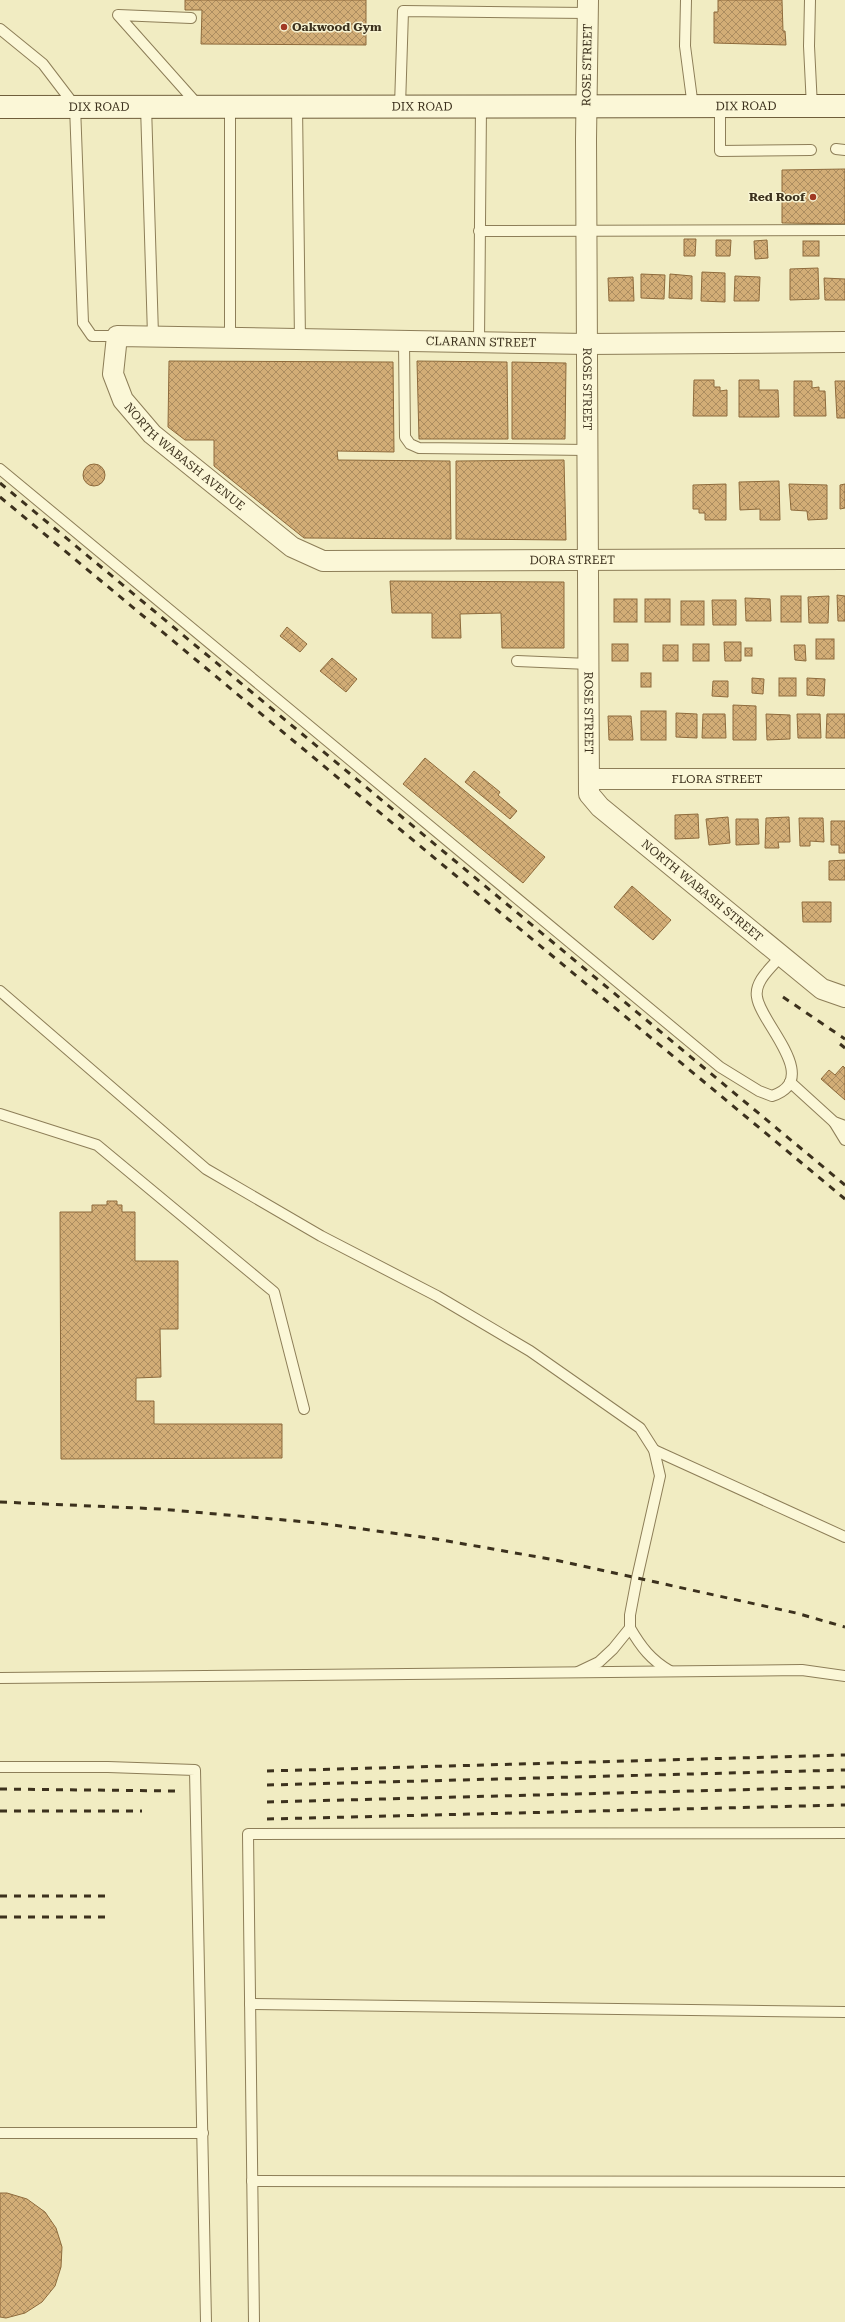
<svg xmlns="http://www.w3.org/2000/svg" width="845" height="2322" viewBox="0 0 845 2322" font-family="'Roboto Serif',serif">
  <defs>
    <pattern id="building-cross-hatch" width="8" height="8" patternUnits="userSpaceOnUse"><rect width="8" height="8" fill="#d2ad76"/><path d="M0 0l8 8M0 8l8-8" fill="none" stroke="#ac8d60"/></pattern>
  </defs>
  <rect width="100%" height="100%" fill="#f1ecc2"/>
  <g fill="url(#building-cross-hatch)" stroke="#8e6b3c">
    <polygon points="185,0 366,0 366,45 201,44 202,10 185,10"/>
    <polygon points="718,0 782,0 783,31 785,31 786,45 714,43 714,12 718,12"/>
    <polygon points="845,169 845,224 782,223 782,170"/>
    <polygon points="684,239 696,239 695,256 684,256"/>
    <polygon points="716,240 731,240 730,256 716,256"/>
    <polygon points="767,240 768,258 755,259 754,241"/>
    <rect x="803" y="241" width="16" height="15"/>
    <polygon points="818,268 819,299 790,300 790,269"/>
    <polygon points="702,272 725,273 725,302 701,301"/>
    <polygon points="641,274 665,275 664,299 641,298"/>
    <polygon points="670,274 692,276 692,299 669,298"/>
    <polygon points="735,276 760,277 759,301 734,301"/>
    <polygon points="633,277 634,301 609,301 608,278"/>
    <polygon points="824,278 845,279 845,300 825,300"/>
    <polygon points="169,361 393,362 394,452 337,451 338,460 450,461 451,539 304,538 214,466 214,440 185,440 168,427"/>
    <polygon points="417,361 507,362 508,439 419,439"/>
    <polygon points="512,362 566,363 565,439 512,439"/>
    <polygon points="694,380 714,380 714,387 720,387 720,391 727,390 727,416 693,416"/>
    <polygon points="739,380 759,380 759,390 778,390 779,417 739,417"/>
    <polygon points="794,381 812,381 812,388 819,387 819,391 825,391 826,416 794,416"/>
    <polygon points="835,381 845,381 845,418 837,418"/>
    <polygon points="564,460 566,540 456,539 456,461"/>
    <circle cx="94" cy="475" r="11"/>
    <polygon points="779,481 780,520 760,520 760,509 740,510 739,482"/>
    <polygon points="726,484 726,520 705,520 705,513 699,513 699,509 693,509 693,485"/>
    <polygon points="789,484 827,485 827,519 808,520 807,511 791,510"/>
    <polygon points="845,484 845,508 840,509 840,485"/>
    <polygon points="390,581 564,582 564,648 502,648 501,613 460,614 461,638 432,638 432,613 392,613"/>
    <polygon points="837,595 845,596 845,621 838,621"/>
    <rect x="781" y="596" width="20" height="26"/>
    <polygon points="829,596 828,623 809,623 808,597"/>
    <polygon points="745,598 770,599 771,621 746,621"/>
    <rect x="614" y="599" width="23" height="23"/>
    <rect x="645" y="599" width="25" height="23"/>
    <polygon points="712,600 736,600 736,625 713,625"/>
    <rect x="681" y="601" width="23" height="24"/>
    <polygon points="287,627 307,644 300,652 280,636"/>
    <rect x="816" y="639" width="18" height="20"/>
    <polygon points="724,642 741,642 741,661 725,661"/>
    <rect x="612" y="644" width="16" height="17"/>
    <rect x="693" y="644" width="16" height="17"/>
    <rect x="663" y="645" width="15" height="16"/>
    <polygon points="794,645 805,645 806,661 795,660"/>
    <rect x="745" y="648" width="7" height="8"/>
    <polygon points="332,658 357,679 346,692 320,671"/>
    <rect x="641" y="673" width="10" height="14"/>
    <polygon points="752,678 764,679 763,694 752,693"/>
    <rect x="779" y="678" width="17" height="18"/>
    <polygon points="807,678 825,679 824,696 807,695"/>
    <polygon points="713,681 728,681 728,697 712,696"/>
    <polygon points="733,705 756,706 756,740 733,740"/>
    <rect x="641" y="711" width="25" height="29"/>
    <polygon points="676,713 697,714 697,738 676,737"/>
    <polygon points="703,714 725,714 726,738 702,738"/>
    <polygon points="766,714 790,715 790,739 767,740"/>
    <polygon points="797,714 820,714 821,738 798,738"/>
    <polygon points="827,714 845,714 845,738 826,738"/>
    <polygon points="608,716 631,716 633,740 609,740"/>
    <polygon points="425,758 545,857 523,883 403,784"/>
    <polygon points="474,771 500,792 498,795 517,811 510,819 465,782"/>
    <polygon points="698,814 699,838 675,839 675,815"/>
    <polygon points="728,817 730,843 709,845 706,819"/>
    <polygon points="789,817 790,842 778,842 779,848 765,848 766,818"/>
    <polygon points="799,818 823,818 824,842 810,841 810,846 800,846"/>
    <polygon points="736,819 758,819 759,844 736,845"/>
    <polygon points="831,821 845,821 845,853 839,853 839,845 831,845"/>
    <polygon points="845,860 845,880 829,880 829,861"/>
    <polygon points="632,886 671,920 653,940 614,907"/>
    <polygon points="802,902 831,902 831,922 803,922"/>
    <polygon points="843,1066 845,1068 845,1100 821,1079 829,1070 835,1075"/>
    <polygon points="107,1201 117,1201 117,1205 122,1205 122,1212 135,1212 135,1261 178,1261 178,1329 160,1329 161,1377 136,1378 136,1401 154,1401 154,1424 282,1424 282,1458 61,1459 60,1212 92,1212 92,1205 107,1205"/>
    <polygon points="0,2193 7,2193 27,2199 45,2212 56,2228 62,2247 61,2267 55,2286 42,2302 25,2313 6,2318 0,2317"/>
  </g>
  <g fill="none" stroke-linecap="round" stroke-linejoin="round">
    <g stroke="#8d7e58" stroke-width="12">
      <g id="service">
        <polyline points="686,0 685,46 693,107"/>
        <polyline points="810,0 809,46 812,107"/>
        <polyline points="191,18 118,15 199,106"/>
        <polyline points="0,29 43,64 75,106 83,323 92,336 117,336"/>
        <polyline points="146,106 153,335"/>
        <polyline points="297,106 300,340"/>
        <polyline points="400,106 403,11 588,13"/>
        <polyline points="230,107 230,337"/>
        <polyline points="720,107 720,151 811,150"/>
        <polyline points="836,149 845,150"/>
        <polyline points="479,231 845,230"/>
        <polyline points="404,341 405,437 410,444 419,448 587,450"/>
        <polyline points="479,342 481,106"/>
        <path d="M0,469L720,1067L759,1091L772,1096C823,1079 760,1023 757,997C754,981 772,967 781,956"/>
        <polyline points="517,661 589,664"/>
        <polyline points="0,991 206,1169 321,1236 437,1296 530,1351 640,1428 654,1450 660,1476 637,1578 630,1615 630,1628 613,1649 599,1662 578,1672"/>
        <polyline points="790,1082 834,1122 845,1126"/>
        <polyline points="0,1114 97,1145 274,1292 304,1409"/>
        <polyline points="834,1122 845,1140"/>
        <polyline points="654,1450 845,1537"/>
        <path d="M630,1628C641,1647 651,1660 670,1671"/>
        <polyline points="0,1678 802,1670 845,1676"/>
        <polyline points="0,1767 108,1767 195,1770 206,2322"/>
        <polyline points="250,2004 845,2012"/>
        <polyline points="0,2133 203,2133"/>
        <polyline points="252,2181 845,2182"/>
        <polyline points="254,2322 248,1834 845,1833"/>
      </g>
    </g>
    <g stroke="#8d7e58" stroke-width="22">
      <g id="minor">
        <path id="s1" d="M588,0L586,139L589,794L600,807L822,989L845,997"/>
        <path id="s2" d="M845,342L587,344L117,336L113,374L123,400L152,434L292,547L323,561L845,559"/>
        <path id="s3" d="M589,779H845"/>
      </g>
    </g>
    <g stroke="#6f5e3b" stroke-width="24">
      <g id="secondary">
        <path id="s4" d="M0,107L845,106"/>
      </g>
    </g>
    <use href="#service" stroke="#fbf7d7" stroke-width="10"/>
    <use href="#minor" stroke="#fbf7d7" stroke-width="20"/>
    <use href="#secondary" stroke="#fbf7d7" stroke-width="22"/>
    <g stroke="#3c311d" stroke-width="3" stroke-dasharray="7 7" stroke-linecap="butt">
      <polyline points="0,483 845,1185"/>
      <polyline points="0,497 845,1199"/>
      <polyline points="783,997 845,1039"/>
      <polyline points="840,1044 845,1048"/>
      <polyline points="0,1502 160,1509 318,1523 436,1539 555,1560 796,1613 845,1627"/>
      <polyline points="267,1771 845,1755"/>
      <polyline points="267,1785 845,1770"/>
      <polyline points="0,1789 175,1791"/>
      <polyline points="267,1802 845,1787"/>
      <polyline points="0,1811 142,1811"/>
      <polyline points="267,1819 845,1805"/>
      <polyline points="0,1896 109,1896"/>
      <polyline points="0,1917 111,1917"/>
    </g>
  </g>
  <g fill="#a03923" stroke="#f8f4d3" stroke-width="1.5">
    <circle cx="284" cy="27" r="4"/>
    <circle cx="813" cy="197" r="4"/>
  </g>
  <g text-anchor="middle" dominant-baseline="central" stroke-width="3" stroke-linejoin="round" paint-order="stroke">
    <g font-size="12" font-weight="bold" fill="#3c311d" stroke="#f8f4d3" text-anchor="start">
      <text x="292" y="27">Oakwood Gym</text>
      <text x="805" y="197" text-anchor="end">Red Roof</text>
    </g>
    <g font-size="12" fill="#3c311d" stroke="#f8f4d3">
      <text transform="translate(587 65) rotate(-89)">ROSE STREET</text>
      <text stroke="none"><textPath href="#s4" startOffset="99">DIX ROAD</textPath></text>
      <text stroke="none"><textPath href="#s4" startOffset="422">DIX ROAD</textPath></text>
      <text stroke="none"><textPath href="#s4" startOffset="746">DIX ROAD</textPath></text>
      <text transform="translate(481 342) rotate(1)">CLARANN STREET</text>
      <text stroke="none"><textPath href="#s1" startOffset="389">ROSE STREET</textPath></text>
      <text stroke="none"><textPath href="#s2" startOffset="878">NORTH WABASH AVENUE</textPath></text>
      <text stroke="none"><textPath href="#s2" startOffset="1302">DORA STREET</textPath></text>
      <text stroke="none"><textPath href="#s1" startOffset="713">ROSE STREET</textPath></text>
      <text stroke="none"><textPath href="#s3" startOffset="128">FLORA STREET</textPath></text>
      <text stroke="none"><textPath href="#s1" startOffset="943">NORTH WABASH STREET</textPath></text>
    </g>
  </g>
</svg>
